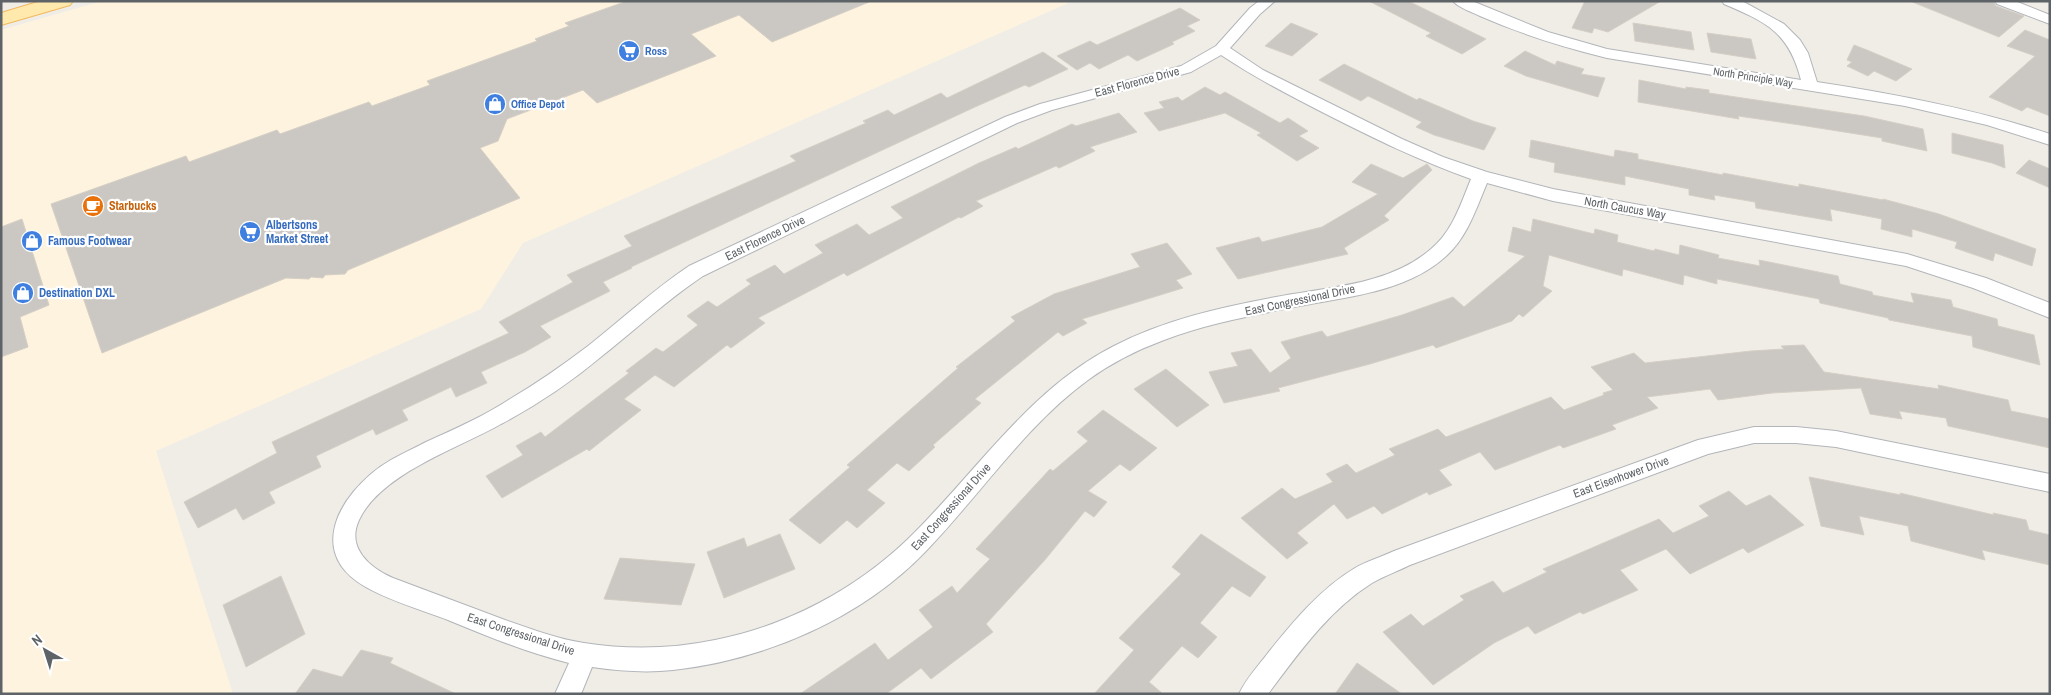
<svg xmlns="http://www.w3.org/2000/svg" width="2051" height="695" viewBox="0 0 2051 695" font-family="'Archivo Narrow',sans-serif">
  <rect width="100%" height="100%" fill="#f0ede7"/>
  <polygon fill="#fef3de" points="102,1 1073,1 523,243 481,309 156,451 233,694 1,694 1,30"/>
  <g fill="#cbc8c3" stroke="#d5cfc5">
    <polygon points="627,1 869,2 772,42 739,15 691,34 716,56 597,103 583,90 507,119 498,141 480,148 520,198 348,270 345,274 325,275 323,278 311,277 309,279 286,278 102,353 51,204 186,156 189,162 277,130 280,134 369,102 372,106 430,85 427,81 537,41 535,39 569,26 565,23"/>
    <polygon points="1369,1 1408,1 1486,39 1462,54 1426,36 1431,33"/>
    <polygon points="1585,1 1661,1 1608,32 1594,28 1592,33 1572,28"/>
    <polygon points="1910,1 1993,1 1996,6 2024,16 1999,37"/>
    <polygon points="1180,8 1200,20 1187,26 1195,31 1172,42 1174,44 1137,61 1128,55 1099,69 1090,63 1077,70 1057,56 1090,41 1097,45"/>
    <polygon points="1291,23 1318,34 1292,56 1265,46"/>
    <polygon points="1633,23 1691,32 1694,50 1635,41"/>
    <polygon points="2025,30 2050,40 2050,116 2027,107 2022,111 1989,97 2035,56 2007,46"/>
    <polygon points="1707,33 1751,39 1756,59 1711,52"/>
    <polygon points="1854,45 1867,50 1912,69 1896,81 1874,71 1868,76 1847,66 1852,62 1847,60"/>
    <polygon points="1525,51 1555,65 1557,61 1584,69 1581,74 1605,78 1598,97 1526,76 1504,66"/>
    <polygon points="1043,52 1068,69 1029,87 1025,85 975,107 631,267 632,268 603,282 610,291 540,326 551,337 525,352 481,372 487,383 456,397 451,387 402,410 408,420 376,435 373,429 316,456 321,467 269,492 275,503 243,520 236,508 198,528 184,502 277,453 272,442 509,333 499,322 573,282 567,275 632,246 624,236 796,161 790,156 866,123 863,121 888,110 894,115 941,93 947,98"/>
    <polygon points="1344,64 1417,100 1419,98 1473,121 1496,128 1484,150 1434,135 1416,127 1422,122 1368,96 1361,101 1319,80"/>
    <polygon points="1639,80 1686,89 1686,87 1709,90 1709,93 1864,116 1923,129 1927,151 1882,141 1882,138 1800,125 1738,116 1739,119 1638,102"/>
    <polygon points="1205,87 1220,95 1225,92 1280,123 1288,118 1308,131 1299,136 1319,148 1297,161 1257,135 1261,133 1225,113 1159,131 1144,113 1164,108 1159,102 1178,97 1182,101"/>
    <polygon points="1119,113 1137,132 1090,147 1095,151 1059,168 1056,166 976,201 983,206 961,218 959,217 847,276 844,273 758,318 765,323 731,348 727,345 674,387 655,375 624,399 641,410 589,451 587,449 502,498 486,476 523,455 516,446 541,432 545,437 629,373 626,371 656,348 663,352 698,325 687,316 708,301 717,307 751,284 746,280 775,265 784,274 823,253 815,245 857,224 869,235 903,218 891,207 979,163 1016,147 1018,149 1072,124 1076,126"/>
    <polygon points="1952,133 2003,145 2005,168 1992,163 1952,153"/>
    <polygon points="1531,140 1614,157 1615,150 1638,154 1638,159 1723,175 1723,173 1799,187 1799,184 1883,200 1883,199 1939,214 2036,249 2032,266 1995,253 1993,261 1955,248 1957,242 1912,229 1912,237 1881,229 1882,219 1830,209 1832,221 1756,208 1755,202 1714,195 1715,200 1689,195 1689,189 1625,176 1625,185 1554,172 1555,163 1529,157"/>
    <polygon points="2029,160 2050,169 2050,188 2016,173"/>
    <polygon points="1371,164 1403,178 1427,164 1432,170 1384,216 1389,220 1344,248 1348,254 1238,279 1216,248 1259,237 1262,242 1322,227 1378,194 1352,182"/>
    <polygon points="22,219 49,305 20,317 28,347 1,357 1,227"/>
    <polygon points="1533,219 1594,234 1595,229 1618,235 1617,242 1654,251 1655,249 1679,255 1680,245 1719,255 1718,258 1760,266 1759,260 1838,276 1840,284 1872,292 1873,295 1914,303 1911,293 1951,300 1953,307 1997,319 1998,326 2034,335 2040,365 1973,347 1972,336 1889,320 1888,318 1820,303 1819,299 1717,279 1717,284 1684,275 1683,285 1623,269 1622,276 1549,255 1543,286 1552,291 1523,317 1519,314 1512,321 1436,348 1433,345 1370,364 1278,388 1280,391 1224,403 1209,372 1238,366 1231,353 1251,349 1270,373 1291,358 1281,342 1322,331 1327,337 1402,315 1453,297 1464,307 1525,256 1508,251 1513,227 1531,232"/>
    <polygon points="1167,243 1192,274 1176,280 1183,288 1082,319 1087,323 1063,336 1058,332 975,399 981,403 933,445 935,447 909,471 897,463 867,490 885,503 857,528 847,520 820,544 789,520 850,467 847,465 958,368 956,367 1015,321 1011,317 1054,294 1140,267 1131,254"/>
    <polygon points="1804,345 1824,372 1939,389 1938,385 2008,400 2011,411 2050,419 2050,448 1948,426 1946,418 1899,411 1902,419 1870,414 1861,388 1772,393 1718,400 1710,389 1647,397 1658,408 1612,425 1616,429 1563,448 1560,445 1495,470 1480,452 1439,470 1452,485 1429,495 1427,492 1382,514 1374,506 1347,519 1334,504 1297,533 1308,543 1287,559 1241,518 1282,488 1295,499 1333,482 1326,474 1347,464 1356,473 1395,455 1389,449 1438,429 1446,437 1551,397 1564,410 1604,395 1603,393 1613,390 1591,367 1634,353 1645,363 1751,351 1784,349 1781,346"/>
    <polygon points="1166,369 1209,405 1177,427 1134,389"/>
    <polygon points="1103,410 1157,448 1130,471 1120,464 1088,491 1107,502 1094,517 1085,511 1044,561 986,624 993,632 931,679 921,668 886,694 800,694 875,643 888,660 933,627 919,610 952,586 957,593 990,559 976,549 1050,469 1053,471 1088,441 1077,432"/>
    <polygon points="1809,477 1901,495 1900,493 1994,515 1993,513 2026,520 2029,530 2050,535 2050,565 1982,550 1985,560 1911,541 1908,526 1859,516 1864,535 1821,526"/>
    <polygon points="1729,491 1746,506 1770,495 1804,525 1748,553 1743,548 1690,574 1666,549 1620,570 1638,590 1583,614 1580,612 1535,634 1528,626 1494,643 1433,685 1383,632 1411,614 1423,626 1464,600 1460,596 1493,581 1503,593 1547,572 1543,569 1659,519 1673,533 1709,516 1699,506"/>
    <polygon points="780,534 795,569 724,598 707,552 744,538 747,547"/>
    <polygon points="1201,534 1266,577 1250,597 1232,586 1200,623 1217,637 1198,658 1182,646 1149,682 1163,694 1094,694 1134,650 1119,638 1181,574 1172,567"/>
    <polygon points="620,558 695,564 681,605 604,599"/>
    <polygon points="281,576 305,634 246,667 223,605"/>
    <polygon points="361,650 393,658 390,663 456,694 295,694 313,669 342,677"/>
    <polygon points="1357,663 1402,694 1335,694"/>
  </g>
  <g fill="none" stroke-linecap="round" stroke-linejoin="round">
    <g stroke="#b2b5b9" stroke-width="2">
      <g id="street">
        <path d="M1259,1H1275L1260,14L1230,48L1263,70L1402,139L1443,157L1487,172L1553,189L1907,254L1986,278L2050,303V318L1973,288L1906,266L1553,201L1487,183C1476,209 1467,238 1445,257C1405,293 1344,297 1294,307C1250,316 1206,324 1164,340C1137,350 1111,363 1088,380C1025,426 980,495 926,551C861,619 764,660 673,670C646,673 619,671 592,667L581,694H555L569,663C528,653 487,636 448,620C422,610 387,600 364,586C312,555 334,506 371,474C387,460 407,452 426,442C455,429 484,416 510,399C537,383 563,365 588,346C622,319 653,290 689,266L1005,117L1040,104L1181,66L1216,46L1250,8ZM1221,55C1254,77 1289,95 1324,113C1373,138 1420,161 1471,179C1461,203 1453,231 1431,249C1390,285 1328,287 1276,297C1222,307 1164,320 1114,346C1028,390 976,473 908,539C856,589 787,626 715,640C672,649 628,650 584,643C557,639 531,629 505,620C468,606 430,592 393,578C370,568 346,548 359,520C380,474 459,448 501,424C537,405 571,382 602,356C636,329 667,300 703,276L1017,123L1052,110L1191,72Z"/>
        <path d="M1453,1H1472L1548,32L1607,49L1801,80C1789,32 1766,22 1724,4L1722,1H1742L1784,24L1800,40L1808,53L1817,82C1896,94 1974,109 2050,134V145L1987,125L1905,106L1607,58C1563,47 1521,34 1480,16C1472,12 1459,8 1453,1Z"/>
        <polygon points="1995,1 2015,1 2050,15 2050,24 1997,4"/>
        <path d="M1754,427H1796L1836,431L2050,474V492L1836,447L1796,443H1754L1708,454L1410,565C1398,571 1384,576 1372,583C1329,610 1298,654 1268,694H1239C1246,679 1258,666 1268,653C1293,622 1320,589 1355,568C1367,561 1381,557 1394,551L1698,440Z"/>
      </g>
    </g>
    <g stroke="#f3b95d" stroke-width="2">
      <polygon id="primary" points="41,1 73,1 70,5 1,25 1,13"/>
    </g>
    <use href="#street" fill="#fff" fill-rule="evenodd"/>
    <use href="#primary" fill="#ffe9ad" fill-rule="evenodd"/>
  </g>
  <defs>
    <g id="supermarket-disc" transform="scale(1.125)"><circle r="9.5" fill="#3f7fe0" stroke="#fff"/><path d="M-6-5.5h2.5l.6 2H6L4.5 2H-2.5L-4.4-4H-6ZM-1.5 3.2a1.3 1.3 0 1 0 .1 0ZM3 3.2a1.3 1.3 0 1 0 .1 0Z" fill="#fff"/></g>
    <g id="shop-disc" transform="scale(1.125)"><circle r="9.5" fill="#3f7fe0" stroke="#fff"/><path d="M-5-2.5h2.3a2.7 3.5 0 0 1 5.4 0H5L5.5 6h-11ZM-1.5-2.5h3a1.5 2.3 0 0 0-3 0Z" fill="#fff"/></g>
    <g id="cafe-disc" transform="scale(1.125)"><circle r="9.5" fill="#e8710a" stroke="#fff"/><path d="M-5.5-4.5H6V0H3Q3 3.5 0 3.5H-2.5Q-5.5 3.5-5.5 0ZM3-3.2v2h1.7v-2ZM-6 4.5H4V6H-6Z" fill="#fff"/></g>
  </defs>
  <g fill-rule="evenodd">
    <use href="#supermarket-disc" x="629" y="51"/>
    <use href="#shop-disc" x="495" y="104"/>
    <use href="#cafe-disc" x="93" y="206"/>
    <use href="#supermarket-disc" x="250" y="232"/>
    <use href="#shop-disc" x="32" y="241"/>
    <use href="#shop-disc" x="23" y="293"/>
  </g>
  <g text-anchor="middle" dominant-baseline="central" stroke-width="4.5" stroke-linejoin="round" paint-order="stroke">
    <g font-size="11" font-weight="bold" fill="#366cbe" stroke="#fff" text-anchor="start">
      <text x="645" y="51">Ross</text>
      <text x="511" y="104">Office Depot</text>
    </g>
    <g font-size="11" fill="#5e6367" stroke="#fff">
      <text transform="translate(1753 77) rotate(9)">North Principle Way</text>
    </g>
    <g font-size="12" fill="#5e6367" stroke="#fff">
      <text transform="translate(1137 82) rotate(-15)">East Florence Drive</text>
      <text transform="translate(1625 208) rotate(10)">North Caucus Way</text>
      <text transform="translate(765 238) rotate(-26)">East Florence Drive</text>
      <text transform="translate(1300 300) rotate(-12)">East Congressional Drive</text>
      <text transform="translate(1621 477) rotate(-20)">East Eisenhower Drive</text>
      <text transform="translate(951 507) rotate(-48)">East Congressional Drive</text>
      <text transform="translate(521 634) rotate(18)">East Congressional Drive</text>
    </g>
    <g font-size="12" font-weight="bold" fill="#c56008" stroke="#fff" text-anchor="start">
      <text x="109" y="206">Starbucks</text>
    </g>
    <g font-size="12" font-weight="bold" fill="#366cbe" stroke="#fff" text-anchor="start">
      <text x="266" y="225">Albertsons<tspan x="266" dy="14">Market Street</tspan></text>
      <text x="48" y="241">Famous Footwear</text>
      <text x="39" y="293">Destination DXL</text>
    </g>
  </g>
  <rect width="2051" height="695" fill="none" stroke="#5e6367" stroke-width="5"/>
  <g transform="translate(45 650) rotate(321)" stroke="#ffffff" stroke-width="4" paint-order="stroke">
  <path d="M0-4L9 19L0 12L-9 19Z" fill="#5e6367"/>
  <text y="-8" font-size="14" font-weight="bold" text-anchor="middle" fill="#5e6367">N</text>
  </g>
</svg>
